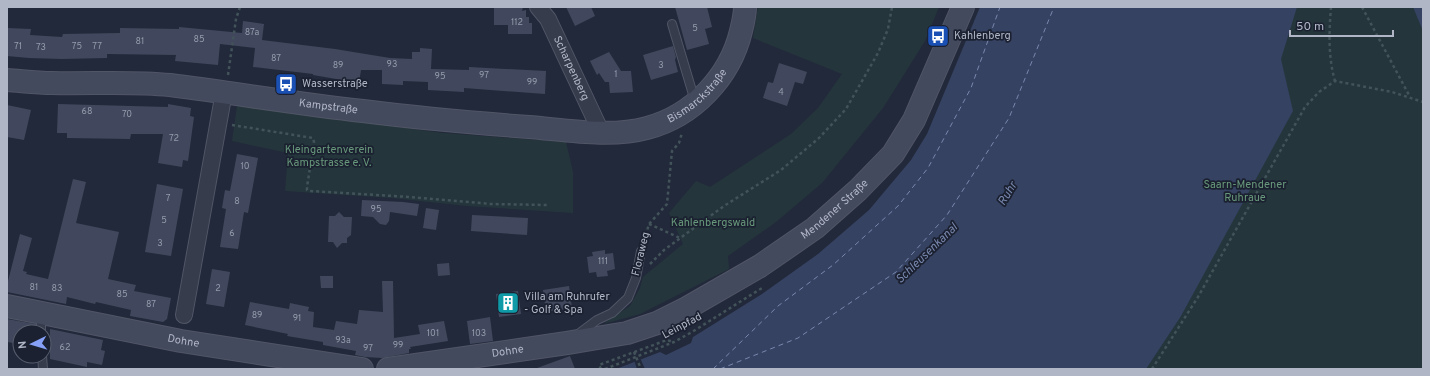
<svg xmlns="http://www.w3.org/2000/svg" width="1430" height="376" viewBox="0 0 1430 376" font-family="Overpass,sans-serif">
  <rect width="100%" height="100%" fill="#22293b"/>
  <g fill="#24363c">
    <polygon points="758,7 939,7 925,41 883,108 822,183 776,222 728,256 729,269 640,314 603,324 630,306 640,288 643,277 683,244 669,213 696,181 710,187 791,134 818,108 842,74 753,38"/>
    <polygon points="1102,7 1423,7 1423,369 958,369"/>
    <polygon points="237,106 443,133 566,142 573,172 573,213 467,206 392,198 285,191 288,153 232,141"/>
  </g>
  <g fill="#364262">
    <polygon points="980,7 1297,7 1281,59 1293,111 1181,316 1146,369 616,369 660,352 666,355 691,343 693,337 762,294 818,254 869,210 911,160 927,134"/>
    <polygon points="1413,7 1423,7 1423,31"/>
  </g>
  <polygon fill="#22293b" points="640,358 645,369 637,369 634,360"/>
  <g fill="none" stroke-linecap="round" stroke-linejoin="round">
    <g stroke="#7988af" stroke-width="1" stroke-dasharray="5 4" stroke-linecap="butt">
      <polyline points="713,369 778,306 833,265 898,206 928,168 971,88 1000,7"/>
      <polyline points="720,369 798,338 896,272 947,215 1009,118 1054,7"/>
    </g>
  </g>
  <g fill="#41485d">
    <polygon points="494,7 523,7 522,11 526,10 526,17 529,17 529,23 532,23 532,34 508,34 508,25 494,25"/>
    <polygon points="566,7 591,7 595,16 575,26"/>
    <polygon points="675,7 707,7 712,27 705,29 709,44 687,50"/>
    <polygon points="243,21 264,24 262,40 335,49 390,58 412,59 412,52 420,52 420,48 432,49 431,69 469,70 469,67 546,71 545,94 464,88 464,92 428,90 428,82 403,81 403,85 382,84 382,70 361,70 359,83 313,75 313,74 253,67 255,48 220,44 218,65 175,61 176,55 107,54 107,58 62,59 29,58 7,56 7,28 31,29 30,35 62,37 63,34 120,33 120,28 179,29 179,27 242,33"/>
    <polygon points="673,46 676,57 675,60 678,72 651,80 643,55"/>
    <polygon points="609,52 621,71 631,71 633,92 610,93 609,82 605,82 599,73 597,75 590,61"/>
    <polygon points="779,63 807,72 803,84 795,82 787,106 763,98 768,82 773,83"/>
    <polygon points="58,104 168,107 168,104 191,108 190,116 194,117 188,161 183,160 182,167 158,163 163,134 131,134 130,139 67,138 67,133 57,133"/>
    <polygon points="7,105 31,110 24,140 7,137"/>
    <polygon points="237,154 258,158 248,213 244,212 238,249 220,247 226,209 222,208 225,190 230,191"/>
    <polygon points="73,179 86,182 76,223 119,232 108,279 136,285 134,291 171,298 167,319 163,322 130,316 131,310 96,302 95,304 67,297 66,304 7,292 7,285 20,234 32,238 23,271 27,272 26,274 48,279"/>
    <polygon points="157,184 183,189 171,256 145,252"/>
    <polygon points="362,200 403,202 419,204 417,216 390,212 389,221 386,225 380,224 373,217 361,216"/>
    <polygon points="426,208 439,210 436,230 423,228"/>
    <polygon points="339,212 344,217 352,217 351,235 347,238 347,243 342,243 337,248 333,242 328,242 329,216 335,216"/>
    <polygon points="472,215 528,218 527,235 471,231"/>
    <polygon points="605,250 605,254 613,253 615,269 607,271 608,276 597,277 596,272 589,273 587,257 593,256 592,252"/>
    <polygon points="449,263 450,275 438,276 437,264"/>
    <polygon points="212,269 230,272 224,307 206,304"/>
    <polygon points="320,276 333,276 333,288 321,288"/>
    <polygon points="382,281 393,281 394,338 420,334 418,325 444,321 448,341 410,347 411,349 409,349 409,353 382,358 365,357 355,355 356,351 323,345 323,342 287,336 288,334 245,325 250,302 289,309 290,303 309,307 308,311 314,312 313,327 334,330 336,321 357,324 359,310 383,312"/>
    <polygon points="569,286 572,308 546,312 543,290"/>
    <polygon points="518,291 521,314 499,317 496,294"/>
    <polygon points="490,317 493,341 470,344 467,321"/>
    <polygon points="7,319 36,324 36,332 20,332 20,344 7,342"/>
    <polygon points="50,329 103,340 101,350 105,351 102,365 87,362 87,367 50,359"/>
    <polygon points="570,356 575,369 537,369 537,368"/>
  </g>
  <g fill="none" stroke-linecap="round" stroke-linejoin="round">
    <g stroke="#515666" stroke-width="10">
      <g id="lane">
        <polyline points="672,24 695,101"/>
        <polyline points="41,314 41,332"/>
        <polyline points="577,335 597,320 612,313 628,298 636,278 641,251"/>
        <polyline points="42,356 43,369"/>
      </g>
    </g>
    <g stroke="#515666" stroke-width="18">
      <g id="street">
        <path id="s1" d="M538,7L548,19L601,132"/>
        <polyline points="184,315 224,92"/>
      </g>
    </g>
    <g stroke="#515666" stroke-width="24">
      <g id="secondary">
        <path id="s2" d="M7,80C22,81 37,83 52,83C91,84 131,81 170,85C234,93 299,104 363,111C418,118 474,123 529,127C566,130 611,138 647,128C693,116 730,77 741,31C743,23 745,15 745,7"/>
        <path id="s3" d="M7,306L181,341L362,369"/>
        <path id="s4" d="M388,369L567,343L627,333L657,323L687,308L760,266L815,228L858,190L893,154L914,120L963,7"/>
      </g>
    </g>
    <g stroke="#425359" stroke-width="2.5" stroke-dasharray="3 3" stroke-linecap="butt">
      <path d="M1331,7C1329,32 1328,57 1335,81"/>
      <polyline points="1362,7 1410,97"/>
      <polyline points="228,75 236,19 240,7"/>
      <polyline points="232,125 313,138 314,142 307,187 307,190 310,191 410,197 491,204 547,205"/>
      <polyline points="649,224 680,238"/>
      <polyline points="644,241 649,224 667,204 672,151 679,143 682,133"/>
      <polyline points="650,264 664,250 724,206 781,170 819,138 846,109 878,53 888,29 892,7"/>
      <polyline points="601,369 599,365 667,340 673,342"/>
      <polyline points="605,369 674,342 692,332 762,288"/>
      <polyline points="1152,369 1198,297 1305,107 1319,92 1335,81 1392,92 1423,102"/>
    </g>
    <use href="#lane" stroke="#363c4b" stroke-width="8"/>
    <use href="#street" stroke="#363c4b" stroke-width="16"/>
    <use href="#secondary" stroke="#444a5e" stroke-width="22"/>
    <polyline stroke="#425359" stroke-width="2.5" stroke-dasharray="3 3" stroke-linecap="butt" points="634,352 641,369"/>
  </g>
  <defs>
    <g id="bus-square" transform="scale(1.15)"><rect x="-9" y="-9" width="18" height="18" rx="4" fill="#1a4fb4" stroke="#1b2130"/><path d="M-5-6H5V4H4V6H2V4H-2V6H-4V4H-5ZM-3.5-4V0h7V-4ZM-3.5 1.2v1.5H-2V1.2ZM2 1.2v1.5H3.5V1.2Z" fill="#fff"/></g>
    <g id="building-square" transform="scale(1.15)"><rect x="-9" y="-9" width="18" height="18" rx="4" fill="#0f9aa8" stroke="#1b2130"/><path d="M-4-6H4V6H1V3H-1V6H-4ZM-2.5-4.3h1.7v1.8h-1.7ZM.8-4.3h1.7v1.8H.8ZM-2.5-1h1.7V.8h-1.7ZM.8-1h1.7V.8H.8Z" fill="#fff"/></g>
  </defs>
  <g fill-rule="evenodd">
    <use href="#bus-square" x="938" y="36"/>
    <use href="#bus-square" x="286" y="84"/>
    <use href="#building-square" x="508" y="303"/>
  </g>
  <g text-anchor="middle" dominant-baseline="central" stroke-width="3.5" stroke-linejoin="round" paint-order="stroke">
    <g font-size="9" fill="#959aac">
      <text x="517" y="22">112</text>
      <text x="695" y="28">5</text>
      <text x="252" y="32">87a</text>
      <text x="199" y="39">85</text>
      <text x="140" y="41">81</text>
      <text x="18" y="46">71</text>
      <text x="77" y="46">75</text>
      <text x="97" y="46">77</text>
      <text x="41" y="47">73</text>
      <text x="276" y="58">87</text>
      <text x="392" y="64">93</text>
      <text x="338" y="65">89</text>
      <text x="661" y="65">3</text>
      <text x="616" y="74">1</text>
      <text x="484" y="75">97</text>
      <text x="440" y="76">95</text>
      <text x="532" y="82">99</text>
      <text x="781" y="92">4</text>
      <text x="87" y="111">68</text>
      <text x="127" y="114">70</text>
      <text x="174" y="138">72</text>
      <text x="245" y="166">10</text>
      <text x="168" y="198">7</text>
      <text x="237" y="201">8</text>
      <text x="376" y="209">95</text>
      <text x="164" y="220">5</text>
      <text x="232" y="233">6</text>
      <text x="160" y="243">3</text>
      <text x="603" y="261">111</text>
      <text x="34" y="287">81</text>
      <text x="57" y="288">83</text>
      <text x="218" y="288">2</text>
      <text x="122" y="294">85</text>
      <text x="151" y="304">87</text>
      <text x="257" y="315">89</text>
      <text x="297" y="318">91</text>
      <text x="433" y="333">101</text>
      <text x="479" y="333">103</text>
      <text x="343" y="340">93a</text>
      <text x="398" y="345">99</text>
      <text x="65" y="347">62</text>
      <text x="368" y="348">97</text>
    </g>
    <g font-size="11" fill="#b1b6c7" stroke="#1b2130" text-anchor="start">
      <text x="954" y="36">Kahlenberg</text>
      <text x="302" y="84">Wasserstraße</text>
      <text x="524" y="297">Villa am Ruhrufer<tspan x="524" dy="13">- Golf &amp; Spa</tspan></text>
    </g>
    <g font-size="11" fill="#b1b6c7" stroke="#1b2130">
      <text stroke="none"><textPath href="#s1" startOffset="70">Scharpenberg</textPath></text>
      <text stroke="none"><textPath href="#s2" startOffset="704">Bismarckstraße</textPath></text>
      <text stroke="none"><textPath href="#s2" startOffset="323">Kampstraße</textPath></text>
      <text stroke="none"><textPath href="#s4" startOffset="485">Mendener Straße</textPath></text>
      <text transform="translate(641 254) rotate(-76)">Floraweg</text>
      <text transform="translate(682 326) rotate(-28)">Leinpfad</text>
      <text stroke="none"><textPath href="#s3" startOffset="180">Dohne</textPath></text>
      <text stroke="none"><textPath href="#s4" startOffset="121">Dohne</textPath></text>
    </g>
    <g font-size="11" fill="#68987b" stroke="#1b2130">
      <text x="329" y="150">Kleingartenverein<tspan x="329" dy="13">Kampstrasse e. V.</tspan></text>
      <text x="1245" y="185">Saarn-Mendener<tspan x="1245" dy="13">Ruhraue</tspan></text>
      <text x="713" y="223">Kahlenbergswald</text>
    </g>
    <g font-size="12" font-style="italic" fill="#7988af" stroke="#1b2130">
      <text transform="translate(1008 194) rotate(-59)">Ruhr</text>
      <text transform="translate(927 254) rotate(-44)">Schleusenkanal</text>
    </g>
  </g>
  <rect width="1430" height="376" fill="none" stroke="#b1b6c7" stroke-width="16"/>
  <g transform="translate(32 344) rotate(265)"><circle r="19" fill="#1b2130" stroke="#575d6c"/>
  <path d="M0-3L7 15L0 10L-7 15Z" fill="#86a0f7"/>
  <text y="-6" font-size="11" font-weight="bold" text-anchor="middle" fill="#b1b6c7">N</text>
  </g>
  <path d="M1290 30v6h103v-6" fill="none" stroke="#b1b6c7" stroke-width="2"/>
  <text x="1296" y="30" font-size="12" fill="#b1b6c7" stroke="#1b2130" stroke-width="3" paint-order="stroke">50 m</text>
</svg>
